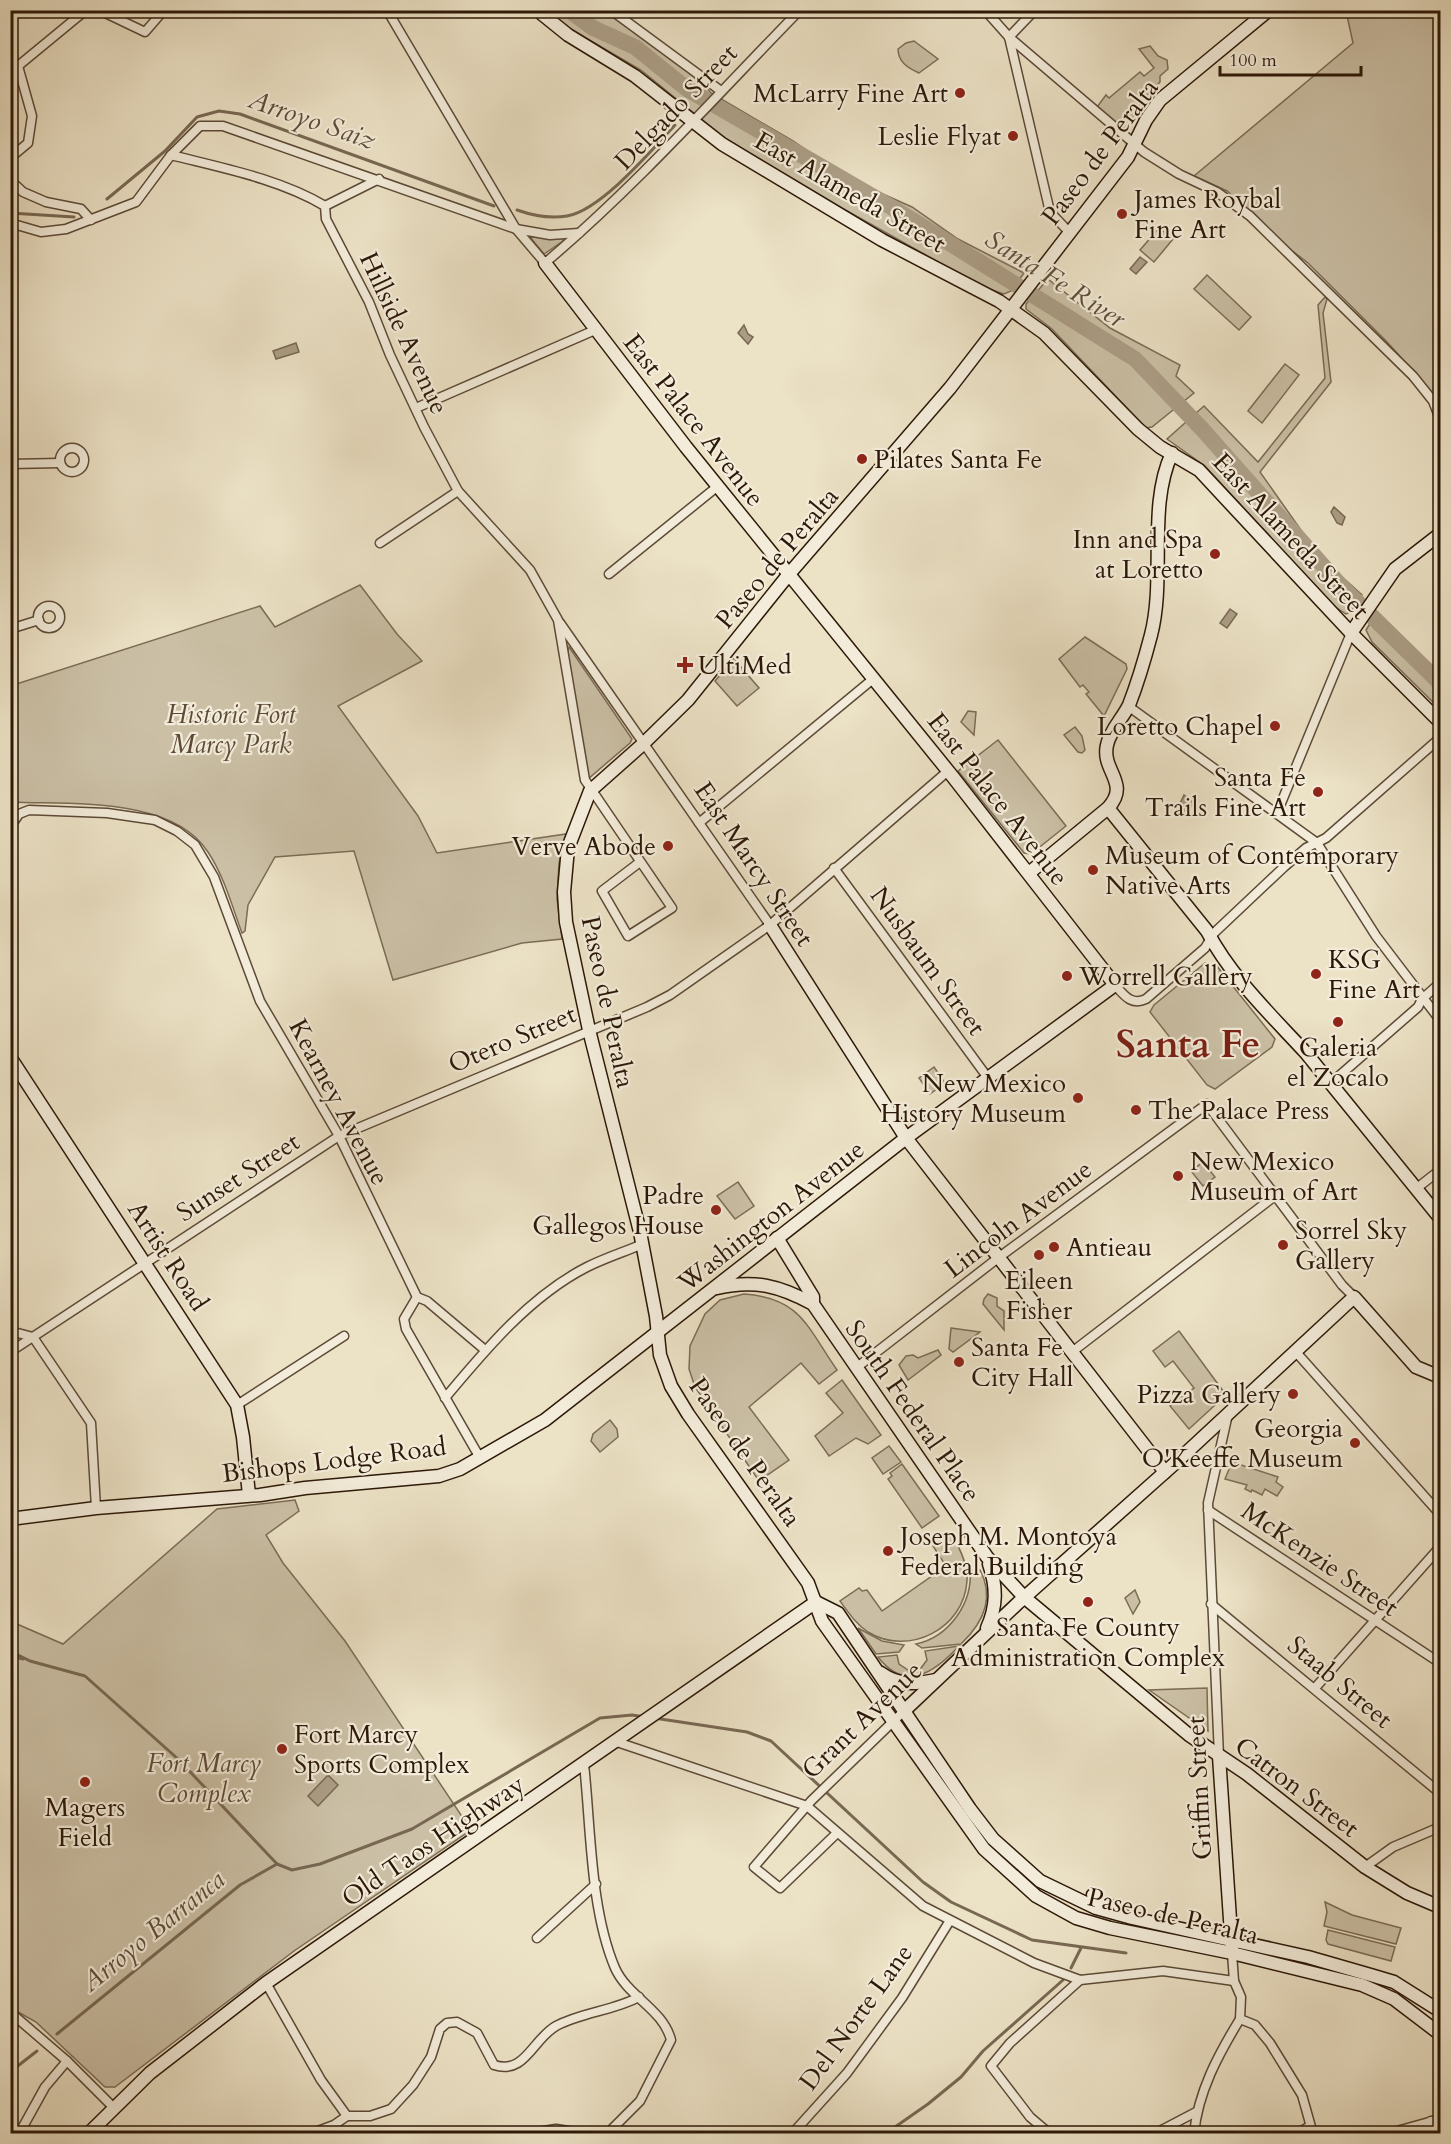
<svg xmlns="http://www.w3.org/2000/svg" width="1451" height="2144" viewBox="0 0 1451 2144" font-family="Cardo,serif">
  <rect width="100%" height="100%" fill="#ece2c6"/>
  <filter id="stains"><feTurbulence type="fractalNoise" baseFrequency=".00333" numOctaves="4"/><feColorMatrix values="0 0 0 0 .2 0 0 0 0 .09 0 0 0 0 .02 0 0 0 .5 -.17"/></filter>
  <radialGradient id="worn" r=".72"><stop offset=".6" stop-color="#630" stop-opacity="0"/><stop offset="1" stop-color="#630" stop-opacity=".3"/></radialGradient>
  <g fill="#cbc0a6" stroke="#7c6c56" stroke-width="1.5">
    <polygon points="547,11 605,11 700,80 711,93 793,141 849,179 912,207 958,239 1024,273 1011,291 1004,294 983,287 842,208 723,137 641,70 574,31"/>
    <polygon points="1346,11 1440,11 1440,407 1425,384 1387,342 1308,263 1286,246 1227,191 1194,176 1353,43"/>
    <path d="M914,41L938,59L919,73C908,68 898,62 898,49L906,43Z"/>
    <polygon points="1150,46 1158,56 1167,60 1168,69 1160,76 1160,82 1142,101 1127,131 1097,107 1106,95 1109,98 1140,72 1144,76 1154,68 1139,49"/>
    <polygon points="1159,228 1173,239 1154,262 1140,250"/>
    <polygon points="530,237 562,238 563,241 544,254"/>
    <polygon points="1207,275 1251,317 1239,330 1194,289"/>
    <polygon points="1048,279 1110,328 1180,365 1176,376 1194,393 1152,427 1146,428 1052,329 1026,309 1026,304"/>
    <polygon points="1325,297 1327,299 1323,313 1331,382 1260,472 1320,557 1362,595 1351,612 1346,614 1334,606 1205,466 1167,439 1204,406 1258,462 1325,378 1318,305"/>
    <polygon points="1285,364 1299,375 1262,423 1248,411"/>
    <path d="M360,585L397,634L422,661L338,706L418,816L437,853L566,834L559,863L557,899L562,939L522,943L393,980L354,851L275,857L248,905L245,931L242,933C232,906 224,876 208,852C172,796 70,805 11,802L10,686L260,606L275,627Z"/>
    <polygon points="1377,612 1440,677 1440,709 1372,642 1366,630"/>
    <polygon points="1085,637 1126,664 1127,669 1104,716 1086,694 1089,692 1083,685 1080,687 1059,659"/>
    <polygon points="569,647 632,739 630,743 588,779 567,654"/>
    <polygon points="734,659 759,688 737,706 715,681"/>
    <polygon points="968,711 976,712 974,735 961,722"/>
    <polygon points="1075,727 1082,736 1085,750 1082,753 1078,752 1064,735"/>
    <polygon points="998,740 1066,826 1031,854 1024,853 958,771"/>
    <polygon points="1205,963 1216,965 1275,1039 1272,1047 1215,1089 1207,1085 1150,1012 1154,1005"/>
    <polygon points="934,1067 945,1083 930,1094 919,1078"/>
    <polygon points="1203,1162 1215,1177 1203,1186 1191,1171"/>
    <polygon points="738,1182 754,1206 735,1219 717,1196"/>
    <path d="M744,1294C801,1298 807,1327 837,1370L819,1384L801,1363L749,1407L789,1460L759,1481L695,1387L689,1369L690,1346L705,1314L720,1300Z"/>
    <polygon points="988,1294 997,1298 997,1306 1004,1311 1004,1330 983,1304 984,1299"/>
    <polygon points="951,1328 980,1332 953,1352 949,1349"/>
    <polygon points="1179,1331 1226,1395 1189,1429 1170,1406 1194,1388 1173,1361 1165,1367 1153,1351"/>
    <polygon points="938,1350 941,1355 908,1380 899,1365 906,1356 913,1355 918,1358"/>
    <polygon points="842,1380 881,1435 868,1444 856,1438 829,1456 815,1436 843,1413 826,1393"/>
    <polygon points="610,1420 617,1429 618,1437 600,1452 591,1441 593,1434"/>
    <polygon points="889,1446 901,1462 883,1474 872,1458"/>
    <polygon points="1232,1462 1278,1477 1276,1482 1283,1487 1277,1496 1265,1489 1262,1495 1252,1490 1251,1492 1245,1489 1247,1485 1225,1479"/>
    <polygon points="902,1464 939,1516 922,1528 888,1479 892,1476 890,1473"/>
    <polygon points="295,1500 299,1511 266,1535 283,1563 345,1641 471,1830 294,1951 115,2087 105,2087 36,2022 11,2008 10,1621 63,1644 217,1509"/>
    <path d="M951,1534C960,1548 968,1564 967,1581C964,1629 908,1657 868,1632C856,1624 848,1612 840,1601L859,1588L862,1591L867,1590L882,1611L946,1566L933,1546Z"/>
    <path d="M970,1570H980C995,1598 983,1623 961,1644L922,1648L916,1644C949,1637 973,1603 970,1570Z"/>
    <polygon points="1135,1590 1140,1602 1133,1614 1125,1598"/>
    <polygon points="858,1628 882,1641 904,1645 899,1652 876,1654"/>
    <path d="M959,1646C935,1672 906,1693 878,1657L897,1655L899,1664L908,1670L921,1668L927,1660L925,1651Z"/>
    <polygon points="1207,1688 1208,1731 1149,1690"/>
    <polygon points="1325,1902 1352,1915 1401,1928 1396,1944 1324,1926 1327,1912"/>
    <polygon points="1328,1930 1395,1947 1391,1961 1328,1944 1326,1940"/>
  </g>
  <g fill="#ab9d85" stroke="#786853" stroke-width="1.5">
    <polygon points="1140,257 1147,262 1136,274 1130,269"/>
    <polygon points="744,325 748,334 753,337 748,344 738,333"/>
    <polygon points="296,343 299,352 276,359 273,351"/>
    <polygon points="1334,507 1345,517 1342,525 1337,523 1331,512"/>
    <polygon points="1230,609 1237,614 1227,628 1220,623"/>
    <polygon points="1184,795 1194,803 1181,817 1176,812"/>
    <polygon points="328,1775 338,1785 318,1806 308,1796"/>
  </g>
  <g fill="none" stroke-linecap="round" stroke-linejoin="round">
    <g stroke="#786853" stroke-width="3">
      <polyline points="107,199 165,151 197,117 219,111 240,114 494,206"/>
      <path d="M517,210C534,216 549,219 567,216C601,210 651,151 675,125"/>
      <polyline points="10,213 74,217"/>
      <polyline points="10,1651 30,1661 85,1676 178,1759 277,1864 292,1870 320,1864 412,1829 600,1718 632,1715 645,1717"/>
      <polyline points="10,1656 23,1659"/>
      <polyline points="654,1718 747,1732 771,1741 923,1882 951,1902 1032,1940 1126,1953"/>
      <polyline points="1071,1968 1081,1948"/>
      <polyline points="57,2034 240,1885 277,1864"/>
      <polyline points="10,2072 37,2051"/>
      <polyline points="885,2134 928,2104 961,2077 983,2051 1063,1980"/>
    </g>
    <polyline stroke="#ab9d85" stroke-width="16" points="569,10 593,28 635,47 687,89 898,211 1135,359 1203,430 1341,586 1440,683"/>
    <g stroke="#5c4a37" stroke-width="11">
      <g id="street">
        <polyline points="99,10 145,32 164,10"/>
        <path d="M387,10L516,229L545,263C636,186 716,96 800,10"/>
        <polyline points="611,10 721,91"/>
        <polyline points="985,10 1009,37 1144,152 1179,174 1217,192 1250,216 1413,376 1433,401 1440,419"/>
        <polyline points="1009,37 1050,212 1069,232"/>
        <polyline points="1009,37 1035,10"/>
        <path d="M171,155C222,168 280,179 325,206L326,219L369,302L390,355L424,427L458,491L530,570L558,620L585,780L672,908L628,936L602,891L640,862"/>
        <polyline points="10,158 28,143 32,116 18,66 86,10"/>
        <polyline points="10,180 23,192 46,202 81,209 91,220"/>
        <polyline points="325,206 379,179"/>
        <polyline points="10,223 41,232 66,229 136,202 171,155 200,126 223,126 516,229 550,235 579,233"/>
        <polyline points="416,408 595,330"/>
        <circle cx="72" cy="460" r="12"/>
        <polyline points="10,464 60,463"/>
        <polyline points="380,543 458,491"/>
        <polyline points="609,574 718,486"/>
        <circle cx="49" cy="617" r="11"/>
        <polyline points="560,623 770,925"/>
        <polyline points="10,629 39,620"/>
        <polyline points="1128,706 1317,843 1376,936 1440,1020"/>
        <polyline points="1277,813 1351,633"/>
        <polyline points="699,823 873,679"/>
        <polyline points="10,827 19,814 29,810 107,813 155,820 177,831 195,845 214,877 260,1001 339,1136 417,1297 427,1301 485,1350"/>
        <polyline points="834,868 988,1078"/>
        <path d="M1115,985C1124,995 1131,1006 1146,999L1205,948L1214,933L1284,867L1306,848L1326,838L1440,738"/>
        <polyline points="1331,1083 1418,1007 1422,999 1440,983"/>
        <polyline points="1417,1188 1440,1170"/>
        <polyline points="417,1297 404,1319 406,1329 480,1458"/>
        <polyline points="10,1331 33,1337 91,1423 96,1508"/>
        <polyline points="1295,1351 1440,1514"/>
        <polyline points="10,1352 339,1136 647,1007 670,995 770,925 948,771"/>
        <polyline points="1072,1352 1276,1195"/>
        <polyline points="856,1368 998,1258 1207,1104 1342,1285 1354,1297"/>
        <path d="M445,1398C485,1350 530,1296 587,1267C605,1258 624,1252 643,1244"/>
        <polyline points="237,1405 344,1336"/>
        <polyline points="1208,1510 1440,1663"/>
        <polyline points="1211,1604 1440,1793"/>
        <polyline points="1315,1688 1440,1547"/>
        <polyline points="617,1742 807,1806 923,1906 1034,1963 1080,1980 1163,1971 1234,1981"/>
        <polyline points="1219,1756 1208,1503 1228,1414"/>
        <path d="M584,1764C591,1828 590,1909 615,1968C628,1997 663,2009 671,2040L640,2101L607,2134"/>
        <polyline points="836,1834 780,1888 754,1867 811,1801 905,1710"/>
        <polyline points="1365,1867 1393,1847 1440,1827"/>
        <polyline points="537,1938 596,1884"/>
        <polyline points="1232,1953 1234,1981 1241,1997 1240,2019 1255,2025 1270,2043 1302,2095 1313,2134"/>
        <polyline points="266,1983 321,2080 347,2116"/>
        <polyline points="10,2012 67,2061 113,2107"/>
        <polyline points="1431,2121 1433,2134"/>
        <polyline points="19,2134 45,2087 67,2061"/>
        <path d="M310,2134L334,2125L347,2116H370L391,2109L413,2085L431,2057L440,2029L447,2023L457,2022L477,2033L494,2065C525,2075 532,2040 556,2026C582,2012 613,2011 639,1997"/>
        <polyline points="525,2134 556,2129 587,2134"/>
        <polyline points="792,2134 847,2073 902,1998 949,1922"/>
        <polyline points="1050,2134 1030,2117 991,2066 1010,2043 1080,1980"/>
        <polyline points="1154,2134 1196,2112"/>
        <path d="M1194,2134C1198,2092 1218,2055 1240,2019"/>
        <polyline points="1297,2134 1310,2126"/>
        <polyline points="1386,2134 1440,2119"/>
      </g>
    </g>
    <g stroke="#2c1807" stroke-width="15">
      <g id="secondary">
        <polyline points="537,10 568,35 635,76 722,144 882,240 999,301 1044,333 1138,429 1160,447 1199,470 1351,633 1440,722"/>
        <polyline points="1269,10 1160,100 1146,120 1128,157 950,388 789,574 688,700 643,744 590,791 568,848 564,892 566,922 589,1030 640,1232 656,1316 660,1355 671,1386 688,1414 808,1583 822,1621 984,1849 1036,1896 1076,1918 1110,1928 1232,1953 1362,1985 1394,1999 1440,2034"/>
        <polyline points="1351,633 1395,569 1440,534"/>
        <path d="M1108,808L1207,931C1231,977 1271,1015 1306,1053L1440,1218"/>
        <path d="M1029,873L1108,808C1131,783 1101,771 1107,745C1110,730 1123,718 1129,705C1138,682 1145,658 1151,635C1166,577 1147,507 1172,453"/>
        <polyline points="770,925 906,1138 1165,1472"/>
        <polyline points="10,1057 237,1405 243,1437 249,1495"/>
        <polyline points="777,1238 813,1297 813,1304"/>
        <path d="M717,1288C754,1279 780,1286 813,1304L987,1557L1024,1597L1189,1735L1247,1774L1365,1867L1407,1893L1440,1907"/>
        <polyline points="10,1519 96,1508 260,1495 305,1488 439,1476 460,1469 545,1420 906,1138 1115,985 953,777 686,447 545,263"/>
        <polyline points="816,1602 838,1613 970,1809 993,1839 1040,1881 1096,1908 1132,1918 1308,1957 1374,1976 1394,1982 1440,2011"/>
        <path d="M987,1628C997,1606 997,1587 989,1564"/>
        <path d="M881,1673C899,1686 916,1684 936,1680"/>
        <polyline points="905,1710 1018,1603 1173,1465 1354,1297 1416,1367 1440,1377"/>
        <polyline points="1219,1756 1232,1949"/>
        <polyline points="1093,1895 1099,1902 1109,1905"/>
        <polyline points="88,2134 150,2073 266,1983 816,1602"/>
      </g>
    </g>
    <use href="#street" stroke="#f3ecda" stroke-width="8"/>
    <use href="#secondary" stroke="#f3ecda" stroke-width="12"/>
  </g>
  <g fill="#8f2418" stroke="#f3ecda" stroke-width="2">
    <circle cx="960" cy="93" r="6"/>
    <circle cx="1013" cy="136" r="6"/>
    <circle cx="1122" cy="214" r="6"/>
    <circle cx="862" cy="459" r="6"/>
    <circle cx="1215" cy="554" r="6"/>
    <path d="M682 656h6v6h6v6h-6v6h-6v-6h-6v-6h6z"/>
    <circle cx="1275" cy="726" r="6"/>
    <circle cx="1318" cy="792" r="6"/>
    <circle cx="668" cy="846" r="6"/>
    <circle cx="1093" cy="870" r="6"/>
    <circle cx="1316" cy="974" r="6"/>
    <circle cx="1067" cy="976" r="6"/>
    <circle cx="1338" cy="1022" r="6"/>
    <circle cx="1078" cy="1098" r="6"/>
    <circle cx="1136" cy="1110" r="6"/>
    <circle cx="1178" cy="1176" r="6"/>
    <circle cx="716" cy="1210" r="6"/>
    <circle cx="1283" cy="1245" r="6"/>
    <circle cx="1054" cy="1247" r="6"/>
    <circle cx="1039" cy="1255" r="6"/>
    <circle cx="959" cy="1362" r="6"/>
    <circle cx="1293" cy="1394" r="6"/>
    <circle cx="1355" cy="1443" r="6"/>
    <circle cx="888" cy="1551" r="6"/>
    <circle cx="1088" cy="1602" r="6"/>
    <circle cx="282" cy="1749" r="6"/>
    <circle cx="85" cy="1782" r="6"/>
  </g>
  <g text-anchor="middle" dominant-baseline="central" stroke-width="4.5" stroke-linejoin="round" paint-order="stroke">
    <g font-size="26" fill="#2c1807" stroke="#f3ecda" text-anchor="start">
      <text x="948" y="93" text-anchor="end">McLarry Fine Art</text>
      <text x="1001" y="136" text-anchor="end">Leslie Flyat</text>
      <text x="1134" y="199">James Roybal<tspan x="1134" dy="30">Fine Art</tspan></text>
      <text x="874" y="459">Pilates Santa Fe</text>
      <text x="1203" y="539" text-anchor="end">Inn and Spa<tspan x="1203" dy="30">at Loretto</tspan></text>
      <text x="698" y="665">UltiMed</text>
      <text x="1263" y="726" text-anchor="end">Loretto Chapel</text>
      <text x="1306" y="777" text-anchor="end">Santa Fe<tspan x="1306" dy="30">Trails Fine Art</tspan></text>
      <text x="656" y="846" text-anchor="end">Verve Abode</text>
      <text x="1105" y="855">Museum of Contemporary<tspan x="1105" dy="30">Native Arts</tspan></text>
      <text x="1328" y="959">KSG<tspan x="1328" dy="30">Fine Art</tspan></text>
      <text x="1079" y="976">Worrell Gallery</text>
      <text x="1338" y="1047" text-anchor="middle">Galeria<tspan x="1338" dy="30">el Zocalo</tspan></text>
      <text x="1066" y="1083" text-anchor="end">New Mexico<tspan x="1066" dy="30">History Museum</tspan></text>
      <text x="1148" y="1110">The Palace Press</text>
      <text x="1190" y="1161">New Mexico<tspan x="1190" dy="30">Museum of Art</tspan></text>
      <text x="704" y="1195" text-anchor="end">Padre<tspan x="704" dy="30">Gallegos House</tspan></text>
      <text x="1295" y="1230">Sorrel Sky<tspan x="1295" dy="30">Gallery</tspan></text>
      <text x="1066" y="1247">Antieau</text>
      <text x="1039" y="1280" text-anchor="middle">Eileen<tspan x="1039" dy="30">Fisher</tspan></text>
      <text x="971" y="1347">Santa Fe<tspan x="971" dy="30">City Hall</tspan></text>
      <text x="1281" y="1394" text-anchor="end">Pizza Gallery</text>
      <text x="1343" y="1428" text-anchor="end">Georgia<tspan x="1343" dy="30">O'Keeffe Museum</tspan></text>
      <text x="900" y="1536">Joseph M. Montoya<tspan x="900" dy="30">Federal Building</tspan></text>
      <text x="1088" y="1627" text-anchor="middle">Santa Fe County<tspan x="1088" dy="30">Administration Complex</tspan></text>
      <text x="294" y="1734">Fort Marcy<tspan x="294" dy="30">Sports Complex</tspan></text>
      <text x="85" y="1807" text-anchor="middle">Magers<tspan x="85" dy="30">Field</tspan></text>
    </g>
    <g font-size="26" fill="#2c1807" stroke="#f3ecda">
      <text transform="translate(676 107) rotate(-46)">Delgado Street</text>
      <text transform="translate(1100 152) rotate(-53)">Paseo de Peralta</text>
      <text transform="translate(850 192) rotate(30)">East Alameda Street</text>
      <text transform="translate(404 333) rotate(65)">Hillside Avenue</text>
      <text transform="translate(694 420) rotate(52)">East Palace Avenue</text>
      <text transform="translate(1291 536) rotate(47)">East Alameda Street</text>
      <text transform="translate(777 558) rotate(-50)">Paseo de Peralta</text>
      <text transform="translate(998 799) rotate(52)">East Palace Avenue</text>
      <text transform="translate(754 864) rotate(56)">East Marcy Street</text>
      <text transform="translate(928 961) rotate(54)">Nusbaum Street</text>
      <text transform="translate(608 1002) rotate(78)">Paseo de Peralta</text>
      <text transform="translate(512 1039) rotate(-23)">Otero Street</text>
      <text transform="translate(339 1102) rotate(62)">Kearney Avenue</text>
      <text transform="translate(238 1177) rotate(-33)">Sunset Street</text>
      <text transform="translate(771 1216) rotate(-38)">Washington Avenue</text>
      <text transform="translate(1018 1219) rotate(-37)">Lincoln Avenue</text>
      <text transform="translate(168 1256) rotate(57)">Artist Road</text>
      <text transform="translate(913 1411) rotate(55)">South Federal Place</text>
      <text transform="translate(745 1452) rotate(55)">Paseo de Peralta</text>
      <text transform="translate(334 1460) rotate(-7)">Bishops Lodge Road</text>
      <text transform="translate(1320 1559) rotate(34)">McKenzie Street</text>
      <text transform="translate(1340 1682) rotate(40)">Staab Street</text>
      <text transform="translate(862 1720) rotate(-44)">Grant Avenue</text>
      <text transform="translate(1297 1787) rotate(37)">Catron Street</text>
      <text transform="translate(1199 1788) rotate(-93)">Griffin Street</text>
      <text transform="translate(433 1841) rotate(-34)">Old Taos Highway</text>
      <text transform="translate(1173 1916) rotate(13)">Paseo de Peralta</text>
      <text transform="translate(856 2017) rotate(-54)">Del Norte Lane</text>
    </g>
    <g font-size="26" font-style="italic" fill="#5c4a37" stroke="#f3ecda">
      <text x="231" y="714">Historic Fort<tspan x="231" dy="30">Marcy Park</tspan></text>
      <text x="204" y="1763">Fort Marcy<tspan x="204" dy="30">Complex</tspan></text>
    </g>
    <g font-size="27" font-style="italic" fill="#5f4d39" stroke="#f3ecda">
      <text transform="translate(312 120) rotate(19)">Arroyo Saiz</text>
      <text transform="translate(1055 279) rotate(32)">Santa Fe River</text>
      <text transform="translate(153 1931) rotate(-39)">Arroyo Barranca</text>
    </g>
    <g font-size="38" font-weight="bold" fill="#7a1f14" stroke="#f3ecda">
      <text x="1188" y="1045">Santa Fe</text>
    </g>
  </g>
  <rect width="1451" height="2144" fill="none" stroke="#ece2c6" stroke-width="36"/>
  <rect x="12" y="12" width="1427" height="2120" fill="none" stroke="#2c1807" stroke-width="3"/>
  <rect x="18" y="18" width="1415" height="2108" fill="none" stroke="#2c1807" stroke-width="1.5"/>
  <path d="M1220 66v9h141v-9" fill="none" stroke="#2c1807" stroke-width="3"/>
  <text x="1229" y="66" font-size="18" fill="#2c1807" stroke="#f3ecda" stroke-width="4.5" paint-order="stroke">100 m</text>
  <rect width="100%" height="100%" filter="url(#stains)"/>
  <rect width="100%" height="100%" fill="url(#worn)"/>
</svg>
